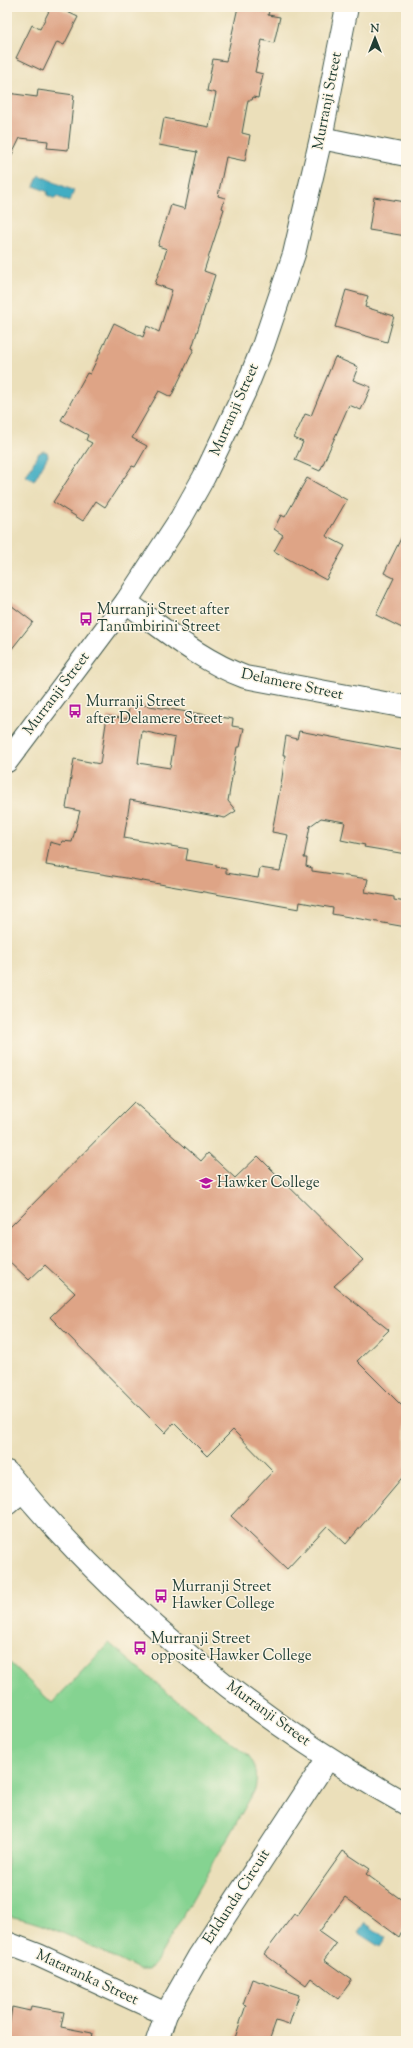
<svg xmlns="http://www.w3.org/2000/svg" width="413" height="2048" viewBox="0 0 413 2048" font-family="'Sorts Mill Goudy',serif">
  <rect width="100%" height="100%" fill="#fcf5e5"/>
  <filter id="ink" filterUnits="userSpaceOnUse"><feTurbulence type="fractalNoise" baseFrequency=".025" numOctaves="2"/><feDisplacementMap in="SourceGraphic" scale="8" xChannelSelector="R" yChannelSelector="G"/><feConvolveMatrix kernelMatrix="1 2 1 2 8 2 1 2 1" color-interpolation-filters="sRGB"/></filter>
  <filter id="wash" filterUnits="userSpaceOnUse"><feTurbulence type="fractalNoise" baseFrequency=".012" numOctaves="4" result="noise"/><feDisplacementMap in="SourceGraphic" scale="16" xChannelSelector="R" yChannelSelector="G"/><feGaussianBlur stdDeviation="0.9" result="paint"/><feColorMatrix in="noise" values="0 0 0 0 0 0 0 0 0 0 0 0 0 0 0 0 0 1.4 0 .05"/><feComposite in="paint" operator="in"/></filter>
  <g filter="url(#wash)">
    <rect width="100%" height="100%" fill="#ebdfba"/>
    <path fill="#85d391" stroke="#528862" d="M109,1643L176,1700L248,1755C257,1767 258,1775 255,1790L155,1964L148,1970H139C101,1952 47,1921 7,1916V1660L52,1703Z"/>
    <g fill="#43adc3" stroke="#31757c">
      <polygon points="39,175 74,191 69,202 56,196 55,199 47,195 48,192 34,186"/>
      <polygon points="44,451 47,452 48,456 34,481 26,476 39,453"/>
      <polygon points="365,1923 386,1938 380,1947 358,1933"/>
    </g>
    <g id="blocks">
      <g fill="#dea486" fill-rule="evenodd">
        <polygon points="51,7 57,7 78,17 64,45 57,42 43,71 16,58 32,25 40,29"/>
        <polygon points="238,7 270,7 268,15 280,17 274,43 262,40 255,72 263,74 258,98 253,97 252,100 248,100 242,133 250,135 245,161 226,157 218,196 225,198 222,208 224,209 204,271 215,275 192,348 194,349 171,397 159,391 132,438 147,446 135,467 132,466 105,507 96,501 83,521 53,502 92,443 86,440 88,435 61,420 87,373 90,374 114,323 143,337 147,326 159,332 172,290 155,284 167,249 158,246 171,205 185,209 197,152 159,145 164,118 209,127 216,93 207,91 213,59 226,61"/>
        <polygon points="38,90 74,95 68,150 47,148 48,141 20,138 7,165 7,93 37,97"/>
        <polygon points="374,197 406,202 406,236 369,230"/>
        <polygon points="346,290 368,296 365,307 394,316 387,342 335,327"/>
        <polygon points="335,357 358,367 353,380 371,387 361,410 349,405 320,471 295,460 303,442 294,438 305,414 311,416"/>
        <polygon points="307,478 347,500 326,536 345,546 326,580 274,551 283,535 274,529 281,515 285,517"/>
        <polygon points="406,528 406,630 376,615 394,578 384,573"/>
        <polygon points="7,602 33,622 7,655"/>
        <path d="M130,703L233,719L232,726L244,728L240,747H237L228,801L236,811L225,818L130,800L124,838L188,849L186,860L216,865V867L226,869V873L258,878L260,868L280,871L288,835L272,832L282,778L285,755H283L286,736L297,739L299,731L406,751V854L364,847L365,845L341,840L345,822L321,818L310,826L304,858H307L306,866L312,868V871L368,879L365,892L394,897V900L406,902V927L332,914L333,908L300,902L299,909L126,878L46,865L50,842L61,845L62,841L72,842L80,811L66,808L74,759L100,764L107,716L127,719ZM142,731L175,738L170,768L138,763Z"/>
        <polygon points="134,1102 201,1161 208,1153 235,1178 258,1156 363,1260 334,1286 389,1330 357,1361 403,1407 406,1473 346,1544 327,1526 287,1569 231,1516 273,1471 233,1430 207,1456 174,1423 165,1433 50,1317 75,1293 45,1265 29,1280 7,1259 7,1230"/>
        <polygon points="343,1851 370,1869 366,1874 406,1903 406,1923 399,1937 345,1897 319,1932 336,1944 324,1960 352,1980 338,1999 311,1978 306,1985 264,1954 294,1914 297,1916"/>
        <polygon points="252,1979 299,1995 289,2025 276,2021 269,2041 234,2041 246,2005 243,2004"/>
        <polygon points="31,2006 64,2012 61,2027 92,2033 91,2041 7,2041 12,2007 30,2011"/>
      </g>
    </g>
  </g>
  <g filter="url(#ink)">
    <use href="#blocks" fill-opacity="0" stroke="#3e5548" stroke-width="1"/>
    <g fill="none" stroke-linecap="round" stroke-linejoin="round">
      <g stroke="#3e5548" stroke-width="24">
        <g id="minor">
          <polyline points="321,138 406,155"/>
          <path d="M126,602C164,629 201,661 245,677L406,707"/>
          <polyline points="7,761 126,602 181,518 204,477 245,391 263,346 294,254 321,138 347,7"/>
          <path d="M7,1472C117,1607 255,1720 406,1804"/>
          <polyline points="7,1504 22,1491"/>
          <polyline points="7,1943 38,1955 166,2014"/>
          <polyline points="157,2041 166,2014 199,1956 328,1758"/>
        </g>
      </g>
      <use href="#minor" stroke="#fff" stroke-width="22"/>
    </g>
  </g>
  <defs>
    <g id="bus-bare" transform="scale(1.08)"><path d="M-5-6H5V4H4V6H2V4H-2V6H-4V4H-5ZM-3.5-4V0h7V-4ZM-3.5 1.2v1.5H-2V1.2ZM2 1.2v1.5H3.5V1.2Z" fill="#b5179e" stroke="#fcf5e5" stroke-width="2.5" paint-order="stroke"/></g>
    <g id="school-bare" transform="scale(1.08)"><path d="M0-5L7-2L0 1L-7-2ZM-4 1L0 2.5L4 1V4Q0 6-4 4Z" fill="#b5179e" stroke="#fcf5e5" stroke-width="2.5" paint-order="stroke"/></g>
  </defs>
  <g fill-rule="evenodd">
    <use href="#bus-bare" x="86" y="619"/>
    <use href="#bus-bare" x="75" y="711"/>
    <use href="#school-bare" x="206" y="1183"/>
    <use href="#bus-bare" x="161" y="1596"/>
    <use href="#bus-bare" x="140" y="1648"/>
  </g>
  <g text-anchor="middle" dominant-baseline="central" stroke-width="3" stroke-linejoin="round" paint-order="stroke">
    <g font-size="15" fill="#1f3d34" stroke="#fcf5e5">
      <text transform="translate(328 101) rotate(-79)">Murranji Street</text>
      <text transform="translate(235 410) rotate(-66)">Murranji Street</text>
      <text transform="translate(292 685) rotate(12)">Delamere Street</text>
      <text transform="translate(57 694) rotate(-53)">Murranji Street</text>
      <text transform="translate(268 1714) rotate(36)">Murranji Street</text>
      <text transform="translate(237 1897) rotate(-57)">Erldunda Circuit</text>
      <text transform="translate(87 1978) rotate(25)">Mataranka Street</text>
    </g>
    <g font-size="15" fill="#1f3d34" stroke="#fcf5e5" text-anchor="start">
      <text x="97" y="610">Murranji Street after<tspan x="97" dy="17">Tanumbirini Street</tspan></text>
      <text x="86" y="702">Murranji Street<tspan x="86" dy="17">after Delamere Street</tspan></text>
      <text x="217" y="1183">Hawker College</text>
      <text x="172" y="1587">Murranji Street<tspan x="172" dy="17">Hawker College</tspan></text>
      <text x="151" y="1639">Murranji Street<tspan x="151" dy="17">opposite Hawker College</tspan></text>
    </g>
  </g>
  <rect width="413" height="2048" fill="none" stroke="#fcf5e5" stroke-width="24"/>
  <g transform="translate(375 38)" stroke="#fcf5e5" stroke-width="3" paint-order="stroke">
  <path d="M0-3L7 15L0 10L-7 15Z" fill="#1f3d34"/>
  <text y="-6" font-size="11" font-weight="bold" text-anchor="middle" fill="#1f3d34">N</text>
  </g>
</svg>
